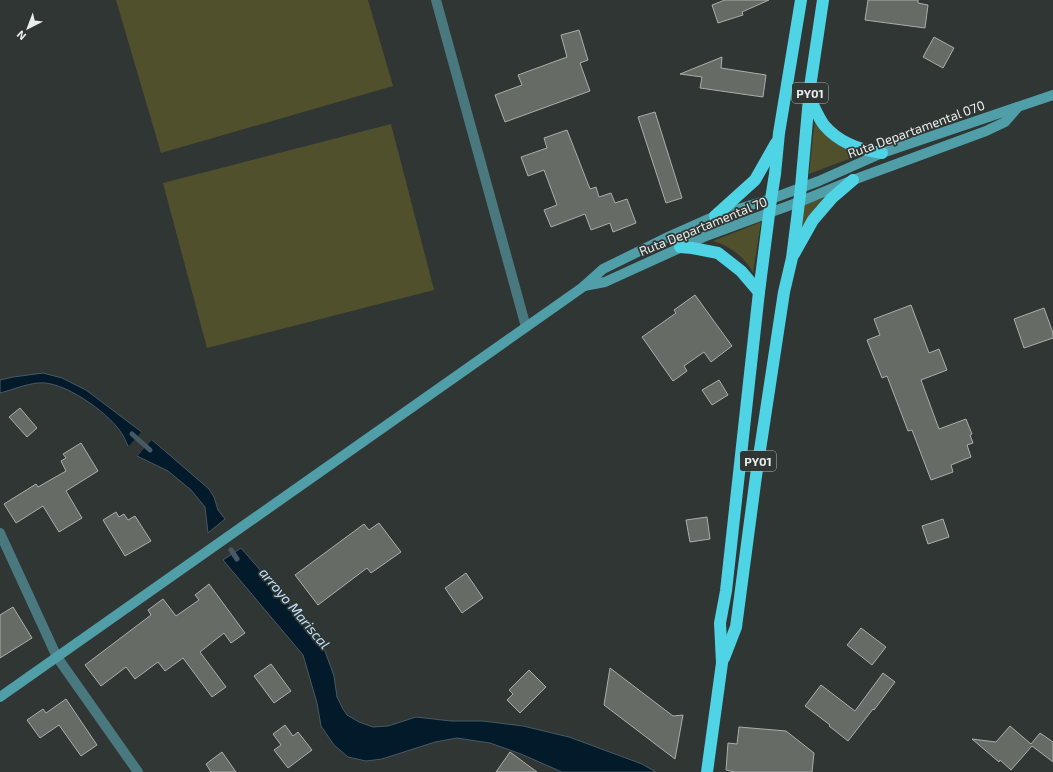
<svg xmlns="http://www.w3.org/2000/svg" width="1053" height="772" viewBox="0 0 1053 772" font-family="'Exo 2',sans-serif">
  <rect width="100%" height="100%" fill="#303634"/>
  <g fill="#51502d">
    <polygon points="116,0 368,0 393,86 161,153"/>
    <polygon points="815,118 842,146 859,155 809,174"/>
    <polygon points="391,124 434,290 207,348 163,183"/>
    <polygon points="828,197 801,230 805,204"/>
    <path d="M761,222L753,273C745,257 730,246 713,241Z"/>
  </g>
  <g fill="#021a2a" stroke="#475a64">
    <path d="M43,373L62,378L86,390L143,433L129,448C126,442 124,436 120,431C107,412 63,380 38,383C26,384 12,390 0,393V380L13,377Z"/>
    <polygon points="151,439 209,489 214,497 218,510 225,519 208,533 205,507 191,490 168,471 137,456"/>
    <polygon points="241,548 287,601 325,651 334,676 337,697 343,709 347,715 359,722 373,727 388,726 416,717 451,721 483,721 523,726 569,737 642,764 656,772 562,772 521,754 490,743 457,738 435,742 382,759 366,761 348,757 334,745 321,726 317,703 303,655 223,560"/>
  </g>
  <g fill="#303634">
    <polygon points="143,430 144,434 130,449 127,449 127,448"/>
    <polygon points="150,437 154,438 136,457 135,455"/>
  </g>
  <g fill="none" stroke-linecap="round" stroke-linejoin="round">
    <g stroke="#475a64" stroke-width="5">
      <polyline points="132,434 150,450"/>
      <polyline points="231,550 237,559"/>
    </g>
  </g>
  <g fill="#676b66" stroke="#abafaa">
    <polygon points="725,0 769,0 742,12 743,15 718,23 712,5"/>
    <polygon points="868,0 918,0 918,3 928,5 925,28 865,20"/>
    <polygon points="579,30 588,60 580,63 590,91 505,122 495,95 522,85 518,75 567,57 561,35"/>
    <polygon points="934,37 954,48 943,68 923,57"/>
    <polygon points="722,57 721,68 766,75 763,97 700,88 702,77 680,74"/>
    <polygon points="655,112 682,198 666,203 638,117"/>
    <polygon points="567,130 590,189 596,187 599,197 611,193 615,203 627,199 636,223 613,232 610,223 591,230 585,214 551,227 544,210 557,205 544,170 528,176 521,157 547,148 544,138"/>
    <polygon points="695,295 732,346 711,362 704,352 684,366 687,371 673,381 642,337 676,313 674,310"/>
    <polygon points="911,305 929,353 939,349 947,370 921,380 939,429 966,419 972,434 970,435 973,443 967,445 971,457 951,465 953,472 931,480 912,430 908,431 887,376 882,378 867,340 880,335 874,319"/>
    <polygon points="1044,308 1053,333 1053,338 1024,348 1014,319"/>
    <polygon points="719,380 728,395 712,405 702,390"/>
    <polygon points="20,408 37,428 27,437 9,417"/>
    <polygon points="81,443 98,471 66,491 82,518 59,532 43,506 16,523 4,504 36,484 38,487 66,471 61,461 66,458 63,454"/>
    <polygon points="116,512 119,517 124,514 128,520 135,516 151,541 125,556 103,520"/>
    <polygon points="707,517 710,539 690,542 686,520"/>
    <polygon points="943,519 949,537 928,544 922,526"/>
    <polygon points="379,523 401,552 371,573 367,568 318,605 295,575 364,524 369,530"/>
    <polygon points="466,573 483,598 462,613 445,588"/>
    <polygon points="209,584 245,633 231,643 224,633 200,652 226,687 212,697 183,658 165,671 158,662 135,679 126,667 101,686 85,665 151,615 148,610 163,599 176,616 199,600 195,595"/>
    <polygon points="13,607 32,638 0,658 0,615"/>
    <polygon points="861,628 886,647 872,665 847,645"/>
    <polygon points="271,664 291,691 274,703 254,676"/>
    <polygon points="610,668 673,716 683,715 675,759 604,705"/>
    <polygon points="529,670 546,687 520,713 507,700 513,694 509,690"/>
    <polygon points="883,673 895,682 874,710 873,709 848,741 829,726 830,725 805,706 821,685 855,711"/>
    <polygon points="66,699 97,745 81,756 59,725 40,738 27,720 43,709 46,713"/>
    <polygon points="285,725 293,736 298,732 312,750 288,768 274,750 281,745 273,734"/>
    <polygon points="1010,726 1031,744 1040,733 1053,742 1053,762 1032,746 1011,770 1000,760 999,762 972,739 996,742"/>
    <polygon points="739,727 786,731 814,753 812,772 735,772 726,770 728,743 737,744"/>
    <polygon points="222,752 236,772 211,772 206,764"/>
    <polygon points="510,752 537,772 496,772"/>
  </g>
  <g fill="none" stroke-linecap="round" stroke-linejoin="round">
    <g stroke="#49787f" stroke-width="10">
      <polyline points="436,0 526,327"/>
      <polyline points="0,533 57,657 138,772"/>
    </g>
    <g stroke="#4f9ea8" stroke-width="10">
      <polyline points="584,286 605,282 706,236 799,202 853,180 986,131 1005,122 1018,107"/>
      <polyline points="0,697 583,287 603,269 670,236 715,216 771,199 819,181 882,153 1053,95"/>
    </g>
    <g stroke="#4fd4e5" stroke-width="12">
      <path d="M809,97C814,106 818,117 824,125C839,143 859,150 882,153"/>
      <polyline points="715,216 755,180 776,143"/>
      <polyline points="680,247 692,248 718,253 741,271 759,292"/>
      <polyline points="794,254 813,220 832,198 853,180"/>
      <polyline points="724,658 736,627 756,476 784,292 792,258 801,187 810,87 823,0"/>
      <polyline points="707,772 722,663 720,623 726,591 759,292 771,199 775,174 779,133 801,0"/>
    </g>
  </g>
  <g text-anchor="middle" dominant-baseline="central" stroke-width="3.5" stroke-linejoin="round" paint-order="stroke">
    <g fill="#303634" stroke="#b2b7b5" stroke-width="1">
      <rect x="792" y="83" width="36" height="20" rx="3"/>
      <rect x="740" y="451" width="36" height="20" rx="3"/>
    </g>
    <g font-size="12" font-weight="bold" fill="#e9eeec">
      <text x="810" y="93">PY01</text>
      <text x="758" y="461">PY01</text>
    </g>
    <g font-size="13" fill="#e9eeec" stroke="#303634">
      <text transform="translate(916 129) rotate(-20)">Ruta Departamental 070</text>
      <text transform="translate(703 226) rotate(-22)">Ruta Departamental 70</text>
    </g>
    <g font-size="14" font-style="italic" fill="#c1e4fe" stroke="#303634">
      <text transform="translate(295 608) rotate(50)">arroyo Mariscal</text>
    </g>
  </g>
  <g transform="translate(28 28) rotate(222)" stroke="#303634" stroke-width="3" paint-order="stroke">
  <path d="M0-3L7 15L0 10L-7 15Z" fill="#e9eeec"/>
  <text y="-6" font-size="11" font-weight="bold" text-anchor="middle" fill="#e9eeec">N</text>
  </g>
</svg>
